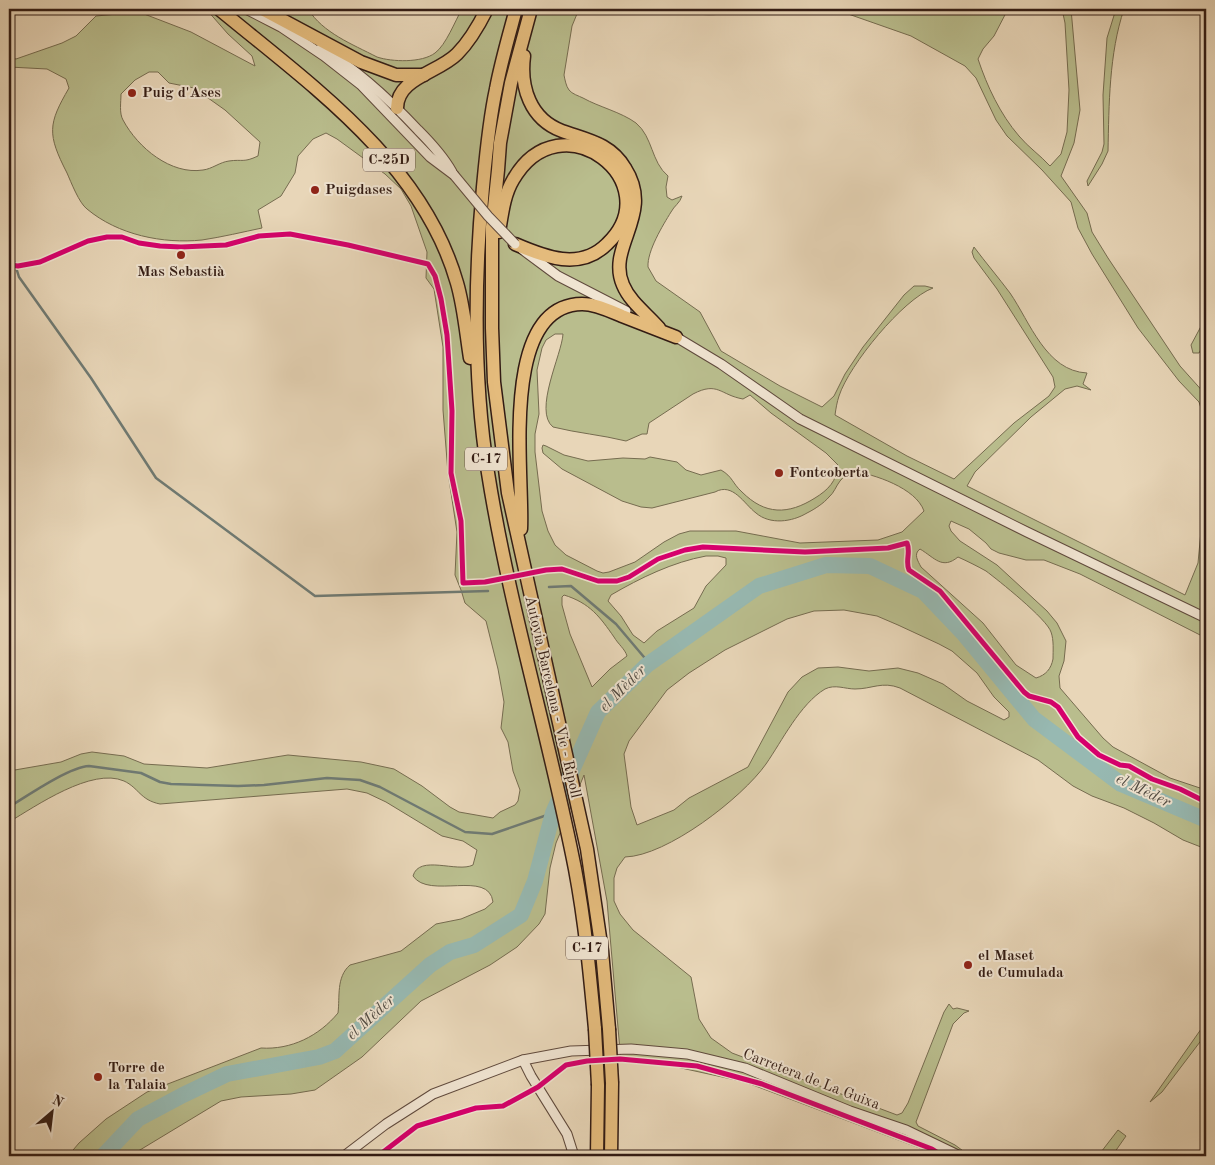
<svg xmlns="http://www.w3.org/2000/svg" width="1215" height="1165" viewBox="0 0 1215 1165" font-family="'Old Standard TT',serif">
  <rect width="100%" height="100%" fill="#e8d6b8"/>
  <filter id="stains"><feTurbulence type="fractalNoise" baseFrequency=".004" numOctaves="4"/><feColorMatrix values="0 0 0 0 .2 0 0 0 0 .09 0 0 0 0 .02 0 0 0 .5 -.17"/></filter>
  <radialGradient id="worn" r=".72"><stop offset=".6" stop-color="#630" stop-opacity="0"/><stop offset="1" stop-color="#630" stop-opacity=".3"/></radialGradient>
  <g fill="#b9bd8d" stroke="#766c50" fill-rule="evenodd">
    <path d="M206,9H308C323,33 352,44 377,57C392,62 422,63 435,53C446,45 455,21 462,9H579L572,26L564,75C565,80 566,86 569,90C572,94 579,96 583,98C599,107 621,112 636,123C653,137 651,162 668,176L666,187L667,197L672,200L682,196C680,203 674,206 671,212C663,225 647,251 648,267L656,281L700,312L721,351L780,386L822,407L834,396L845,374L863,347L904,295L914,286H925L933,288C903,299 849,365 839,396C837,402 836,408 835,415L907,456L954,479L1014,423L1049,396L1055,387L1053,377L997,289L974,258L972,252L974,247C986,263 998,277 1010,293C1030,322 1046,371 1087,373L1083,384L1091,390L1077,386L1065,389L1031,417L975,472L967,486L1185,595L1198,563L1201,531L1206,509V638L1080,574L1044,560H1026L999,553L991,549L986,543L969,529L951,521L949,526L951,531L960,541L997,565L1047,611L1057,623L1066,641L1064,661L1059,676L1060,688L1103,738L1113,747L1170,778L1206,790V849L1183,840L1154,823L1124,808L1092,796L1073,786L1038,760L900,688C882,681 872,689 855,689C845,689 835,684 825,689C800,704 782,741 766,764C742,798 667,856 625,857L617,868L614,878V901L620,914L633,930L691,977L699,1019L711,1038L732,1053L897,1115L902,1113L908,1103L944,1012L949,1004L953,1009L957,1008L969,1011L964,1013L953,1024L916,1122L918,1126L955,1145L970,1156H936L925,1150L745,1082L663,1064L621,1062L607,901L584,775L556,843L550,868L545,914L539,924L517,947L490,965L421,1001L362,1057L315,1090L291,1094L241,1097L221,1101L130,1156H68L79,1143L106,1119L147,1092L261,1048C291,1050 319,1036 338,1013C340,997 336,977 350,965L401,951L436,924L461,919L485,909L493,902C489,869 429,900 413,876C419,854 457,873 473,865L477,850L463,841L442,836L386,802L367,793L347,789L160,804C140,800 139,788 124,781C92,767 36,806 9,822V771L61,762L81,754L92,752L124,756L144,764L207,768L288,755L361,762L394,769L422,786L450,807L459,812L493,818L500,812L515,805L518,801L520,790L513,771L508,742L501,728L504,702L498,669L486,621L465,603L461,590L455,575L457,532L448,473L443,410V347L434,289L426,278L427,252L411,206L401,189L385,174L337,139L326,133L313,139L298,156L295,173L281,196L258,210L262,228C243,232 222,237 202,240C163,244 118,235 87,209C79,203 71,182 67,173C47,134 48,124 69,88L66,79L47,69L9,67V57L16,59L62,43L76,36L96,16L139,12L191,32L255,66L252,56L228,34ZM149,72H158L169,83L194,88L225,110L260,142L258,156C243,163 243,159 229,161C220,162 212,169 203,170C171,175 138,148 123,120C119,113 121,102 121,94L135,80ZM555,334H563C562,354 533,411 553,427C577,433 602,435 626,441L642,434H647L649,423L693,394C718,381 720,395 743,399L750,395L771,413L826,453L838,465C837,481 828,490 815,498C788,515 765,515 742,492C732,483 733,477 721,470L701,475L686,470L677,462L650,457L645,459L623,458L588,461L564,455L546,446L543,445L542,448L543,453L562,469L622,501L641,507L652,508L715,492C733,482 744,504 756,513C770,525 792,522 807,513C815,509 824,503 829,497C834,493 836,486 840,481C843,477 848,474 852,471C874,474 916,488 924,511L902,532L878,540L800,543L736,531H690L679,534L664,542L635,562L609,572L603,573L597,571L566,555L555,545L548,531L542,511L535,452V434L539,414L537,370L542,348L546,340ZM920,549C935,558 942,570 958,557C967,561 977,566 986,571C998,580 1047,619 1051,632C1054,640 1053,651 1053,659C1051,669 1046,675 1036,678L1016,665L983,623L921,567C918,561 913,554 920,549ZM706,556H718L726,558V565L706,586L694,608L657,631L644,643L633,635L621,616L608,601L611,595C640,578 673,562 706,556ZM564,595C590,603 600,617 614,637C618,644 625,649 627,656L610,669L592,687L570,634L562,605V597ZM844,610L877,616L898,625L939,644L952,651L977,673L994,697L1009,712V717L1004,720L967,701L943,684L918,673L898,668L869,671L838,667L818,668L802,677L788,692L748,767L689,798L674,810L637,825L631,807L624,754L629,741L667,690L689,673L725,650L787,619L814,611Z"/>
    <path d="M679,9H748C731,15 696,18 679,9Z"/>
    <path d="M834,9H1008L994,36L983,49L978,59C987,86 1000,114 1019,136C1028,147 1040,155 1050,166L1061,154L1067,132L1069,90L1065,23L1062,9H1071L1080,110L1074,143L1061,176L1087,213L1092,232L1108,258L1180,366L1206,395V424L1199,402L1179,381L1138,328L1092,254L1078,228L1071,202L1042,170L1007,136L996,120L976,78L965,66L911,36Z"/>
    <path d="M1116,9H1124C1109,54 1109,104 1108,151L1102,164L1088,186L1087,181L1102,152L1104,144L1103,95L1107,38Z"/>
    <polygon points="1206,317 1206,340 1199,353 1193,353 1191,345"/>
    <polygon points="1206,1022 1206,1034 1162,1092 1150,1102"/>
    <polygon points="1118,1130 1126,1136 1112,1156 1098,1156"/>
  </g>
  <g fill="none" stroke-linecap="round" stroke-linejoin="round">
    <g stroke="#6f7a73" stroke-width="2.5">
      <polyline points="9,245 19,277 91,378 156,478 315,596 488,591"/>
      <polyline points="549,587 571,586 616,624 649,663"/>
      <path d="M9,807C27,796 69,767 89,766L141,773L160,782L171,784L238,786L264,785L327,778L360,780L380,787L465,832L492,834L553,813"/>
    </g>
    <polyline stroke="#97b9b2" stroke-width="16" points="103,1156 138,1119 183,1095 227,1074 319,1057 335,1051 430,965 450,952 474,945 521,915 535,881 553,813 598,712 647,665 759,586 826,565 870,566 923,591 963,633 1034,719 1121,784 1206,820"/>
    <g stroke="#604a3d" stroke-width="11">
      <g id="minor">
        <polyline points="246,9 281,27 324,56 361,85 430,157 454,175"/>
        <path d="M321,48C358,70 389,99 418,130C431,143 443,156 452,172"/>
        <polyline points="523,250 558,276 626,311"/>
        <polyline points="671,334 721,364 800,419 1027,532 1206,618"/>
        <polyline points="523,1060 531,1076 567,1134 574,1156"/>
        <polyline points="344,1156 386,1124 433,1094 523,1060 571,1051 631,1049 687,1054 745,1068 850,1111 906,1130 960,1156"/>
      </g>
    </g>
    <g stroke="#331c14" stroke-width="15">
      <g id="highway">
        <path d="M219,9C311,85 423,163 457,283C464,307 466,333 470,358"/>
        <polyline points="262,9 361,62 396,75 424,75"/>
        <path d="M516,9C509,35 501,62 496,89C489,121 486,155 483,187C474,283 473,378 488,473C509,606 549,736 575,869C585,922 590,975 595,1029"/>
        <polyline points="531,9 511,83 500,143 498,170 492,227 492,328 494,382 508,493 587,849 602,951 609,1029"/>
        <path d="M524,56C520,87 530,119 562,131C587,140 610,143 625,168C655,215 606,246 623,285C630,302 647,314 659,328"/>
        <path d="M397,108C397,78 438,73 457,54C470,41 479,25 487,9"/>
        <path d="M499,232C502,214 504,195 513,180C561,96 671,183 607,244C580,271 545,257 515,244"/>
        <path d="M521,529C524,476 498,305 582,304C596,304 610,311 622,316C640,323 658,330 676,337"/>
        <polyline points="597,1156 598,1085"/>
        <polyline points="611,1156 612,1083"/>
      </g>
    </g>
    <use href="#minor" stroke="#f0e4d1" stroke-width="9"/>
    <use href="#highway" stroke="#e4bb7c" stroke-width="12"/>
    <g stroke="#604a3d" stroke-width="11" stroke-linecap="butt">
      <polyline id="minor-bridge" points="454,175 488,216 515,244"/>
    </g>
    <g stroke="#331c14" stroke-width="15" stroke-linecap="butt">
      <g id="highway-bridge">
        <polyline points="595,1029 598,1085"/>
        <polyline points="609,1029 612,1083"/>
      </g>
    </g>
    <use href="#minor-bridge" stroke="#f0e4d1" stroke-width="9"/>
    <use href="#highway-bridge" stroke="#e4bb7c" stroke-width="12"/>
    <g stroke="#f0e4d1" stroke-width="8">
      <g id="cycleway">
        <path d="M9,265L18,266L40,262L88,241L107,237H122L139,243L160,246L181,247L226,245L259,236L290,234L348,245L428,264L435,276L441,299L447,335L452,411L451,473L461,521L463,583L485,582L546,570L562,569L598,581H617L629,577L658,559L685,550L703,547L805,552L888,548L907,543C911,552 905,561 909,570L940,591L1024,692L1029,696L1051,702L1058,707L1078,737L1099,755L1120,765L1129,766L1152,779L1180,789L1206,802"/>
        <polyline points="378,1156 417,1126 476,1108 503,1106 538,1087 566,1065 587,1061 620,1059 697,1066 762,1084 932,1149 943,1156"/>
      </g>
    </g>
    <use href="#cycleway" stroke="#d6006c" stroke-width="5"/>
  </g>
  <g fill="#8f2418" stroke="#f0e4d1" stroke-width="2">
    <circle cx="132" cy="93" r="5"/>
    <circle cx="315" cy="190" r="5"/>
    <circle cx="181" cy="255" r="5"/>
    <circle cx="779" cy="473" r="5"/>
    <circle cx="968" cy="965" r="5"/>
    <circle cx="98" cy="1077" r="5"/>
  </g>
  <g text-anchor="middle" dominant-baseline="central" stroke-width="4" stroke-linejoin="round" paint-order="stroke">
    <g fill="#f0e4d1" stroke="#6c584d" stroke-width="1">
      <rect x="363" y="148.5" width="52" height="23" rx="4"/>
      <rect x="465" y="447.5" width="42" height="23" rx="4"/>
      <rect x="566" y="936.5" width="42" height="23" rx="4"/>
    </g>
    <g font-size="14" font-weight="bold" fill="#331c14">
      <text x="389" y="160">C-25D</text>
      <text x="486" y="459">C-17</text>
      <text x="587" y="948">C-17</text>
    </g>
    <g font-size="15" font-weight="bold" fill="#331c14" stroke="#f0e4d1" text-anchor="start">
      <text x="142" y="93">Puig d'Ases</text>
      <text x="325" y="190">Puigdases</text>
      <text x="181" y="272" text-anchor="middle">Mas Sebastià</text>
      <text x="789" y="473">Fontcoberta</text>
      <text x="978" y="956">el Maset<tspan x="978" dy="17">de Cumulada</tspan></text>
      <text x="108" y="1068">Torre de<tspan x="108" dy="17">la Talaia</tspan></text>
    </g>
    <g font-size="15" fill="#331c14" stroke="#f0e4d1">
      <text transform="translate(552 697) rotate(77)">Autovia Barcelona - Vic - Ripoll</text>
      <text transform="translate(811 1080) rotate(21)">Carretera de La Guixa</text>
    </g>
    <g font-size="16" font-style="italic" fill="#514b43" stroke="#f0e4d1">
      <text transform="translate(623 689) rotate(-45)">el Mèder</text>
      <text transform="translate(1143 791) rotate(26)">el Mèder</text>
      <text transform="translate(371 1018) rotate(-42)">el Mèder</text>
    </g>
  </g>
  <rect width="1215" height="1165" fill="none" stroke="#e8d6b8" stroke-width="30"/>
  <rect x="10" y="10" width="1195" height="1145" fill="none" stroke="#331c14" stroke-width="2.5"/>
  <rect x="15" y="15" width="1185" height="1135" fill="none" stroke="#331c14"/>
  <g transform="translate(52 1112) rotate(28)" stroke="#f0e4d1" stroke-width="4" paint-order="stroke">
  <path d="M0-4L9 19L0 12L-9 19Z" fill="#331c14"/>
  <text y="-8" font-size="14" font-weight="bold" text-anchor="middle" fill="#331c14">N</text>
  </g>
  <rect width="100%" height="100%" filter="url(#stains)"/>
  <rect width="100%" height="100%" fill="url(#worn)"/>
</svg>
